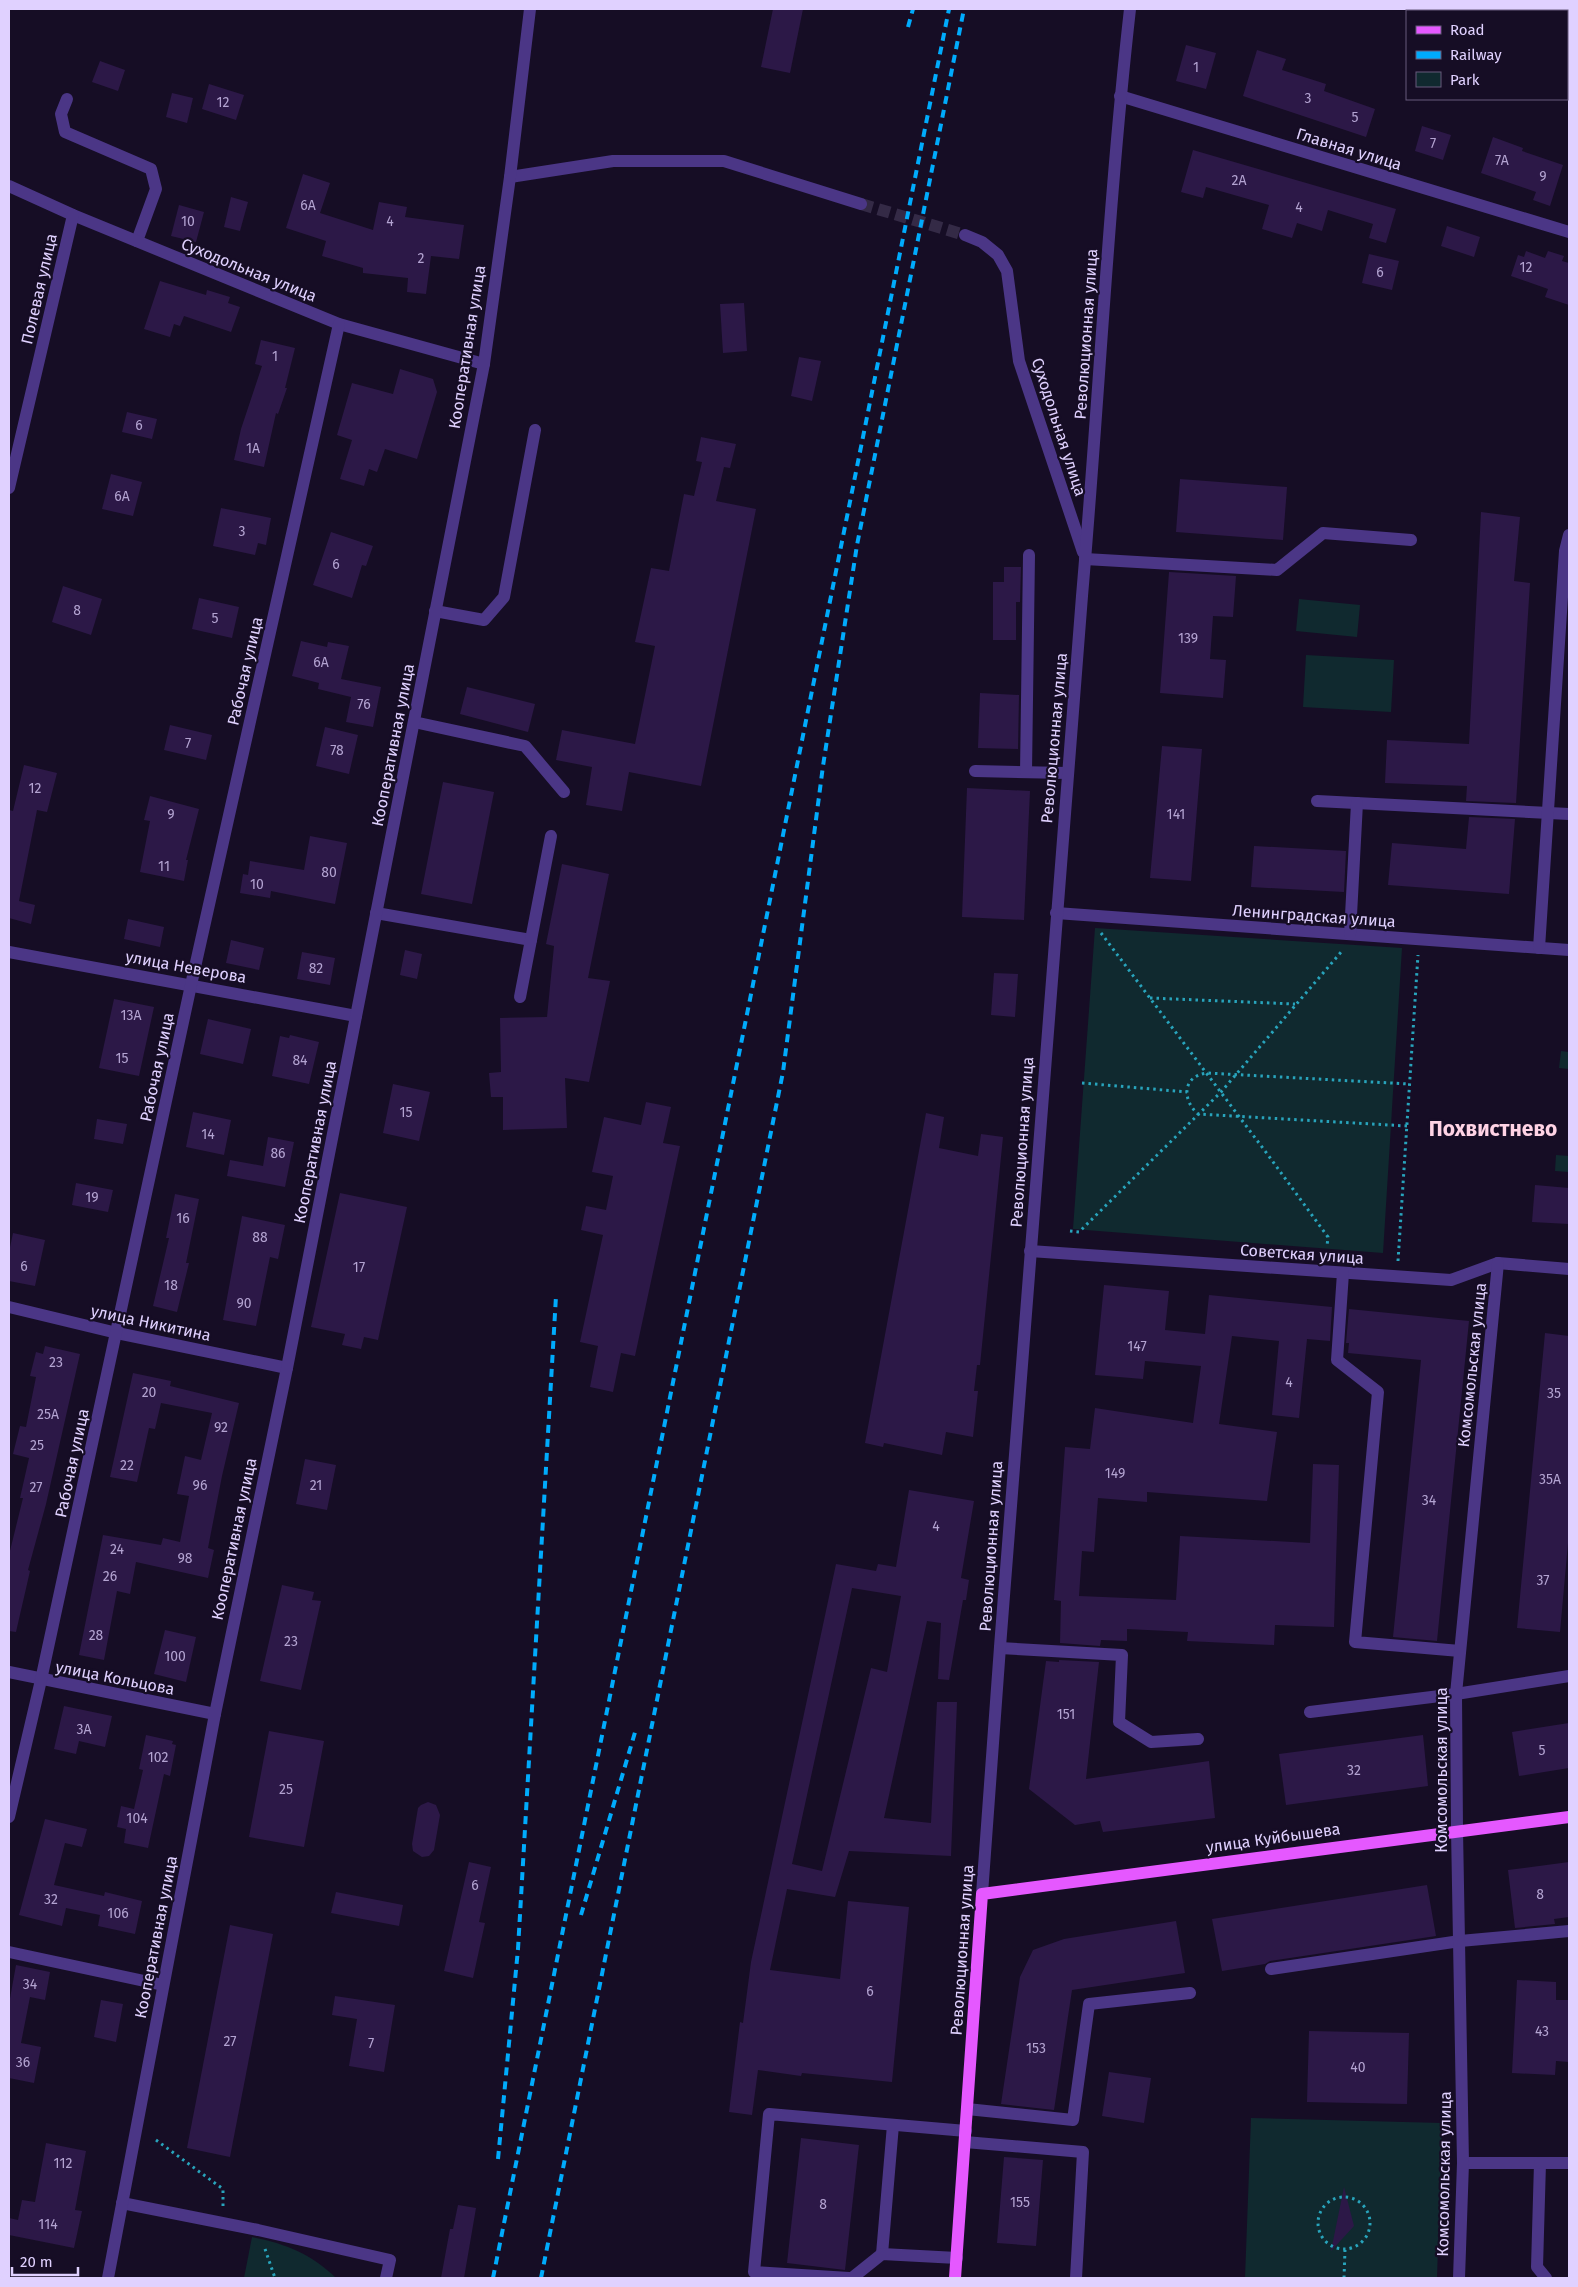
<svg xmlns="http://www.w3.org/2000/svg" width="1578" height="2287" viewBox="0 0 1578 2287" font-family="'Fira Sans',sans-serif">
  <rect width="100%" height="100%" fill="#160d25"/>
  <g fill="#10292f">
    <polygon points="1299,599 1360,605 1357,637 1296,631"/>
    <polygon points="1306,655 1394,660 1391,712 1303,707"/>
    <polygon points="1095,928 1402,948 1383,1253 1073,1229"/>
    <polygon points="1561,1051 1569,1052 1569,1069 1559,1068"/>
    <polygon points="1556,1155 1569,1156 1569,1172 1555,1171"/>
    <polygon points="1251,2118 1442,2123 1437,2278 1245,2278"/>
    <path d="M252,2237C284,2243 312,2254 336,2278H244Z"/>
  </g>
  <g fill="#2c1847" fill-rule="evenodd">
    <polygon points="773,9 803,9 790,73 761,67"/>
    <polygon points="1186,45 1216,53 1206,89 1176,81"/>
    <polygon points="1257,50 1286,59 1282,70 1326,84 1324,91 1375,109 1366,137 1243,96"/>
    <polygon points="100,61 125,70 118,91 92,82"/>
    <polygon points="209,84 244,95 236,120 202,109"/>
    <polygon points="172,93 193,98 187,123 166,117"/>
    <polygon points="1422,126 1451,135 1443,160 1415,151"/>
    <polygon points="1493,137 1523,148 1522,151 1563,165 1550,206 1533,200 1536,192 1481,173"/>
    <polygon points="1193,150 1396,209 1386,243 1369,238 1373,224 1328,210 1322,231 1297,223 1292,238 1262,229 1269,205 1206,187 1203,198 1181,192"/>
    <polygon points="303,174 330,183 320,213 373,230 379,202 407,207 405,217 464,225 459,259 431,256 426,294 407,292 408,278 363,273 363,268 322,256 326,241 286,228"/>
    <polygon points="231,197 248,202 240,231 224,227"/>
    <polygon points="179,205 204,212 196,242 171,236"/>
    <polygon points="1447,226 1480,237 1474,257 1441,246"/>
    <polygon points="1526,251 1545,258 1548,251 1564,256 1562,261 1569,263 1569,305 1545,297 1548,289 1511,276 1518,255 1524,257"/>
    <polygon points="1369,254 1399,261 1392,290 1362,283"/>
    <polygon points="160,281 206,295 207,290 230,297 228,303 240,307 231,332 184,316 180,326 174,324 170,337 144,329"/>
    <polygon points="744,303 747,351 723,353 720,304"/>
    <polygon points="261,340 295,348 285,388 287,388 278,414 276,413 264,467 234,460 241,429 262,366 255,364"/>
    <polygon points="799,357 821,361 812,401 791,396"/>
    <polygon points="400,369 433,379 437,392 417,459 385,449 377,472 369,469 364,486 340,479 352,440 337,435 352,383 393,394"/>
    <polygon points="127,412 157,419 152,439 122,432"/>
    <polygon points="701,437 736,444 730,468 724,467 716,501 756,509 701,786 629,772 622,811 586,805 592,767 556,760 562,730 635,744 655,646 635,642 640,619 651,568 669,571 684,494 694,496 702,462 696,461"/>
    <polygon points="111,474 142,482 133,516 102,509"/>
    <polygon points="1180,479 1287,487 1283,540 1176,532"/>
    <polygon points="221,508 271,518 266,545 258,543 255,555 213,546"/>
    <polygon points="1481,512 1520,517 1514,581 1530,583 1516,803 1466,801 1467,786 1385,783 1387,740 1469,744"/>
    <polygon points="331,532 373,546 366,566 362,565 352,598 313,585"/>
    <polygon points="1004,567 1021,567 1020,602 1016,602 1016,640 993,640 993,582 1004,582"/>
    <polygon points="1169,572 1236,576 1233,617 1213,616 1210,659 1226,660 1223,698 1160,693"/>
    <polygon points="63,586 102,599 91,635 52,622"/>
    <polygon points="199,598 239,607 232,638 192,629"/>
    <polygon points="301,641 327,647 328,642 349,646 341,679 381,687 373,727 346,722 351,697 318,689 319,683 292,676"/>
    <polygon points="467,687 535,704 528,732 460,714"/>
    <polygon points="980,693 1019,695 1018,749 978,748"/>
    <polygon points="170,725 212,735 206,760 164,750"/>
    <polygon points="325,727 358,735 349,774 316,766"/>
    <polygon points="1162,746 1202,749 1191,881 1150,878"/>
    <polygon points="24,765 57,773 47,812 37,810 19,901 35,905 31,924 9,918 9,810 13,811"/>
    <polygon points="443,782 494,792 472,904 421,894"/>
    <polygon points="967,788 1030,791 1024,920 962,917"/>
    <polygon points="150,796 199,809 186,860 188,860 184,881 140,872 150,821 144,820"/>
    <polygon points="1469,817 1515,819 1509,894 1388,885 1392,843 1466,849"/>
    <polygon points="310,836 347,843 335,904 271,891 270,898 240,893 243,874 248,875 250,861 304,870"/>
    <polygon points="1254,846 1346,851 1344,892 1251,887"/>
    <polygon points="562,864 609,874 588,978 610,981 589,1082 565,1078 567,1128 503,1130 503,1097 491,1097 489,1073 501,1072 500,1018 547,1017 554,946 546,944"/>
    <polygon points="128,919 164,927 160,947 124,939"/>
    <polygon points="231,940 264,948 259,970 226,963"/>
    <polygon points="405,950 422,954 417,979 400,975"/>
    <polygon points="302,952 335,958 330,985 297,979"/>
    <polygon points="994,973 1018,974 1015,1017 991,1015"/>
    <polygon points="114,999 154,1007 139,1076 99,1068"/>
    <polygon points="208,1019 251,1029 243,1064 200,1054"/>
    <polygon points="290,1035 319,1042 309,1084 272,1076 280,1036 289,1038"/>
    <polygon points="393,1084 430,1092 419,1141 383,1133"/>
    <polygon points="646,1102 671,1107 663,1143 680,1146 635,1356 621,1353 613,1392 590,1387 598,1346 580,1342 603,1235 581,1230 586,1206 606,1210 613,1176 592,1172 604,1117 641,1125"/>
    <polygon points="193,1112 231,1120 224,1155 186,1147"/>
    <polygon points="926,1113 944,1117 939,1148 978,1156 981,1134 1003,1137 980,1365 977,1365 974,1391 978,1391 973,1437 946,1432 942,1455 884,1443 883,1447 865,1443"/>
    <polygon points="97,1119 127,1124 123,1144 94,1139"/>
    <polygon points="268,1137 294,1142 285,1187 227,1176 230,1160 263,1166"/>
    <polygon points="76,1183 113,1190 108,1212 72,1205"/>
    <polygon points="1535,1185 1569,1188 1569,1224 1532,1222"/>
    <polygon points="340,1193 407,1207 378,1340 364,1337 361,1349 342,1345 345,1334 311,1327"/>
    <polygon points="175,1194 199,1199 186,1263 189,1263 177,1312 153,1306 169,1238 166,1238"/>
    <polygon points="242,1216 285,1225 278,1259 270,1257 256,1326 223,1320"/>
    <polygon points="13,1233 45,1240 35,1286 9,1281 9,1252"/>
    <polygon points="1104,1285 1169,1291 1165,1330 1205,1334 1209,1295 1332,1307 1330,1341 1307,1339 1299,1418 1272,1415 1279,1341 1232,1336 1219,1424 1277,1432 1267,1501 1147,1492 1147,1502 1098,1498 1094,1552 1082,1551 1079,1596 1176,1600 1180,1536 1310,1543 1313,1464 1339,1465 1334,1627 1275,1625 1274,1645 1187,1641 1188,1632 1127,1629 1127,1641 1101,1640 1100,1646 1060,1643 1061,1601 1054,1600 1065,1447 1090,1449 1095,1408 1193,1423 1201,1366 1145,1361 1143,1379 1095,1375"/>
    <polygon points="1349,1309 1469,1321 1437,1641 1393,1637 1421,1360 1348,1353 1349,1343 1346,1343"/>
    <polygon points="1545,1333 1569,1336 1569,1532 1560,1632 1517,1628"/>
    <polygon points="45,1346 80,1354 46,1504 28,1570 30,1571 16,1632 9,1631 9,1555 23,1498 20,1498 29,1458 13,1454 20,1426 26,1427 36,1377 30,1376 36,1352 43,1354"/>
    <polygon points="133,1373 171,1381 170,1386 239,1403 222,1476 208,1548 214,1550 208,1578 136,1562 130,1594 117,1591 104,1660 79,1655 103,1535 161,1545 163,1538 180,1542 189,1496 177,1494 185,1456 201,1460 212,1413 161,1403 155,1429 149,1428 137,1482 110,1477"/>
    <polygon points="305,1459 336,1465 327,1510 296,1504"/>
    <path d="M909,1490L974,1501L961,1578L969,1580L966,1600H963L949,1680L938,1679L941,1623L927,1621L884,1818L931,1823L937,1702H957L951,1856L849,1851L835,1897L787,1889L770,1970L840,1979L848,1901L909,1907L892,2082L802,2073L801,2076L758,2070L752,2115L729,2112L740,2022L743,2023L751,1962L836,1564L876,1571L878,1564L896,1567ZM852,1588L901,1596L887,1672L871,1668L822,1871L792,1864Z"/>
    <polygon points="282,1585 314,1592 312,1600 321,1601 301,1690 260,1681"/>
    <polygon points="165,1630 196,1637 186,1682 154,1674"/>
    <polygon points="1059,1660 1099,1662 1086,1779 1209,1761 1215,1818 1103,1832 1100,1821 1075,1825 1029,1789 1046,1661 1059,1662"/>
    <polygon points="64,1706 112,1716 105,1747 79,1741 76,1754 54,1749"/>
    <polygon points="1569,1723 1569,1768 1519,1776 1512,1732"/>
    <polygon points="269,1731 324,1741 304,1847 249,1837"/>
    <polygon points="146,1735 173,1741 172,1744 176,1745 170,1776 164,1774 148,1848 124,1843 126,1829 117,1827 121,1806 134,1809 143,1770 139,1769"/>
    <polygon points="1423,1735 1428,1786 1286,1805 1279,1754"/>
    <polygon points="428,1802 436,1805 440,1815 434,1850 429,1856 422,1857 413,1851 412,1844 418,1808 421,1805"/>
    <polygon points="45,1819 87,1829 82,1847 65,1843 54,1885 104,1896 105,1892 142,1901 135,1934 98,1926 100,1915 66,1908 62,1926 19,1915"/>
    <polygon points="469,1862 491,1867 479,1922 485,1923 473,1978 444,1971"/>
    <polygon points="1569,1862 1569,1917 1554,1919 1555,1924 1515,1928 1508,1870"/>
    <polygon points="1427,1885 1436,1936 1270,1961 1265,1964 1222,1971 1212,1919"/>
    <polygon points="336,1892 403,1905 399,1926 331,1913"/>
    <polygon points="1176,1921 1185,1973 1072,1990 1054,2110 1001,2104 1020,1977 1033,1950 1064,1939"/>
    <polygon points="230,1925 273,1934 230,2157 187,2148"/>
    <polygon points="16,1965 50,1972 45,2000 30,1997 21,2043 41,2047 34,2083 9,2078 9,2004"/>
    <polygon points="1517,1980 1556,1982 1556,2000 1569,2000 1569,2062 1556,2061 1555,2075 1512,2073"/>
    <polygon points="335,1996 395,2005 384,2072 349,2066 357,2019 332,2015"/>
    <polygon points="101,2000 123,2004 116,2042 94,2037"/>
    <polygon points="1309,2031 1409,2033 1407,2104 1307,2102"/>
    <polygon points="1109,2072 1151,2078 1144,2123 1102,2116"/>
    <polygon points="801,2138 859,2145 845,2270 787,2263"/>
    <polygon points="46,2143 86,2151 75,2210 82,2211 74,2248 9,2235 9,2218 18,2220 22,2200 35,2202"/>
    <polygon points="1004,2157 1043,2160 1036,2246 997,2243"/>
    <polygon points="1344,2187 1354,2226 1331,2251"/>
    <polygon points="458,2205 476,2208 464,2278 441,2278 450,2229 453,2229"/>
  </g>
  <g fill="none" stroke-linecap="round" stroke-linejoin="round">
    <polyline stroke="#342a46" stroke-width="12" stroke-dasharray="12 6" stroke-linecap="butt" points="861,204 965,235"/>
    <g stroke="#28a4bc" stroke-width="3" stroke-dasharray="2.5 4" stroke-linecap="butt">
      <polyline points="1101,933 1268,1155 1328,1237 1327,1246"/>
      <polyline points="1150,998 1295,1004"/>
      <polyline points="1082,1083 1187,1092"/>
      <path d="M1407,1126L1198,1114C1182,1100 1182,1076 1207,1073L1409,1084"/>
      <polyline points="1070,1231 1079,1232 1221,1092 1342,951"/>
      <polyline points="1398,1261 1418,955"/>
      <polyline points="156,2140 223,2189 223,2206"/>
      <circle cx="1344" cy="2223" r="26"/>
      <polyline points="265,2249 275,2278"/>
      <polyline points="1344,2278 1345,2250"/>
    </g>
    <g stroke="#4b3686" stroke-width="12">
      <polyline points="1120,96 1569,232"/>
      <polyline points="67,99 61,114 65,132 151,169 156,189 137,241"/>
      <polyline points="510,177 613,161 724,161 861,204"/>
      <polyline points="9,186 73,215 339,324 484,364"/>
      <polyline points="965,235 982,242 998,255 1007,271 1019,361 1083,552"/>
      <polyline points="9,488 73,215"/>
      <polyline points="1085,559 1277,570 1323,533 1411,540"/>
      <polyline points="435,611 484,620 504,597 535,430"/>
      <polyline points="414,722 525,746 564,792"/>
      <polyline points="975,771 1068,773"/>
      <polyline points="1026,772 1029,555"/>
      <polyline points="1317,801 1569,814"/>
      <polyline points="376,913 531,940"/>
      <polyline points="1056,913 1569,950"/>
      <polyline points="1350,934 1357,803"/>
      <polyline points="1539,948 1565,551 1569,535"/>
      <polyline points="9,952 356,1016"/>
      <polyline points="520,997 551,836"/>
      <polyline points="1030,1251 1451,1280 1498,1263 1569,1269"/>
      <polyline points="1343,1273 1337,1360 1378,1392 1355,1642 1460,1651"/>
      <polyline points="9,1307 117,1333 287,1368"/>
      <polyline points="1000,1648 1122,1655 1119,1722 1151,1742 1198,1739"/>
      <polyline points="9,1672 215,1714"/>
      <polyline points="1310,1712 1456,1694 1569,1676"/>
      <polyline points="9,1817 41,1680 191,985 339,324"/>
      <path d="M982,1894C1013,1461 1047,1028 1082,596C1099,400 1108,204 1130,9"/>
      <polyline points="9,1952 163,1985"/>
      <polyline points="1271,1969 1460,1941 1569,1931"/>
      <polyline points="967,2109 1073,2120 1089,2004 1190,1993"/>
      <polyline points="965,2142 1083,2152 1076,2278"/>
      <polyline points="1463,2163 1540,2163 1537,2267 1546,2278"/>
      <polyline points="1540,2163 1569,2163"/>
      <polyline points="122,2203 258,2230 390,2260 386,2278"/>
      <polyline points="882,2254 893,2125"/>
      <polyline points="108,2278 215,1714 287,1368 484,364 510,177 530,9"/>
      <polyline points="849,2278 754,2272 769,2114 966,2131"/>
      <polyline points="852,2278 882,2254 957,2258"/>
      <polyline points="1459,2278 1463,2163 1457,1830 1456,1694 1498,1263"/>
    </g>
    <polyline stroke="#e558ff" stroke-width="12" points="955,2278 982,1894 1569,1817"/>
    <g stroke="#00abfc" stroke-width="4" stroke-dasharray="8 6" stroke-linecap="butt">
      <polyline points="908,27 913,9"/>
      <polyline points="581,1915 636,1729"/>
      <polyline points="498,2159 518,1949 556,1296"/>
      <polyline points="493,2278 949,9"/>
      <polyline points="541,2278 783,1072 823,766 857,545 964,9"/>
    </g>
  </g>
  <g text-anchor="middle" dominant-baseline="central" stroke-width="4.5" stroke-linejoin="round" paint-order="stroke">
    <g font-size="14" fill="#b3a3d1">
      <text x="1196" y="67">1</text>
      <text x="1308" y="98">3</text>
      <text x="223" y="102">12</text>
      <text x="1355" y="117">5</text>
      <text x="1433" y="143">7</text>
      <text x="1502" y="160">7А</text>
      <text x="1543" y="176">9</text>
      <text x="1239" y="180">2А</text>
      <text x="308" y="205">6А</text>
      <text x="1299" y="207">4</text>
      <text x="188" y="221">10</text>
      <text x="390" y="221">4</text>
      <text x="421" y="258">2</text>
      <text x="1526" y="267">12</text>
      <text x="1380" y="272">6</text>
      <text x="275" y="356">1</text>
      <text x="139" y="425">6</text>
      <text x="253" y="448">1А</text>
      <text x="122" y="496">6А</text>
      <text x="242" y="531">3</text>
      <text x="336" y="564">6</text>
      <text x="77" y="610">8</text>
      <text x="215" y="618">5</text>
      <text x="1188" y="638">139</text>
      <text x="321" y="662">6А</text>
      <text x="364" y="704">76</text>
      <text x="188" y="743">7</text>
      <text x="337" y="750">78</text>
      <text x="35" y="788">12</text>
      <text x="171" y="814">9</text>
      <text x="1176" y="814">141</text>
      <text x="164" y="866">11</text>
      <text x="329" y="872">80</text>
      <text x="257" y="884">10</text>
      <text x="316" y="968">82</text>
      <text x="131" y="1015">13А</text>
      <text x="122" y="1058">15</text>
      <text x="300" y="1060">84</text>
      <text x="406" y="1112">15</text>
      <text x="208" y="1134">14</text>
      <text x="278" y="1153">86</text>
      <text x="92" y="1197">19</text>
      <text x="183" y="1218">16</text>
      <text x="260" y="1237">88</text>
      <text x="24" y="1266">6</text>
      <text x="359" y="1267">17</text>
      <text x="171" y="1285">18</text>
      <text x="244" y="1303">90</text>
      <text x="1137" y="1346">147</text>
      <text x="56" y="1362">23</text>
      <text x="1289" y="1382">4</text>
      <text x="149" y="1392">20</text>
      <text x="1554" y="1393">35</text>
      <text x="48" y="1414">25А</text>
      <text x="221" y="1427">92</text>
      <text x="37" y="1445">25</text>
      <text x="127" y="1465">22</text>
      <text x="1115" y="1473">149</text>
      <text x="1550" y="1479">35А</text>
      <text x="200" y="1485">96</text>
      <text x="316" y="1485">21</text>
      <text x="36" y="1487">27</text>
      <text x="1429" y="1500">34</text>
      <text x="936" y="1526">4</text>
      <text x="117" y="1549">24</text>
      <text x="185" y="1558">98</text>
      <text x="110" y="1576">26</text>
      <text x="1543" y="1580">37</text>
      <text x="96" y="1635">28</text>
      <text x="291" y="1641">23</text>
      <text x="175" y="1656">100</text>
      <text x="1066" y="1714">151</text>
      <text x="84" y="1729">3А</text>
      <text x="1542" y="1750">5</text>
      <text x="158" y="1757">102</text>
      <text x="1354" y="1770">32</text>
      <text x="286" y="1789">25</text>
      <text x="137" y="1818">104</text>
      <text x="475" y="1885">6</text>
      <text x="1540" y="1894">8</text>
      <text x="51" y="1899">32</text>
      <text x="118" y="1913">106</text>
      <text x="30" y="1984">34</text>
      <text x="870" y="1991">6</text>
      <text x="1542" y="2031">43</text>
      <text x="230" y="2041">27</text>
      <text x="371" y="2043">7</text>
      <text x="1036" y="2048">153</text>
      <text x="23" y="2062">36</text>
      <text x="1358" y="2067">40</text>
      <text x="63" y="2163">112</text>
      <text x="1020" y="2202">155</text>
      <text x="823" y="2204">8</text>
      <text x="48" y="2224">114</text>
    </g>
    <g font-size="16" fill="#e0d1ff" stroke="#160d25">
      <text transform="translate(1349 149) rotate(17)">Главная улица</text>
      <text transform="translate(249 270) rotate(22)">Суходольная улица</text>
      <text transform="translate(39 289) rotate(-77)">Полевая улица</text>
      <text transform="translate(1086 334) rotate(-86)">Революционная улица</text>
      <text transform="translate(467 347) rotate(-81)">Кооперативная улица</text>
      <text transform="translate(1059 427) rotate(72)">Суходольная улица</text>
      <text transform="translate(245 671) rotate(-77)">Рабочая улица</text>
      <text transform="translate(1054 738) rotate(-85)">Революционная улица</text>
      <text transform="translate(393 745) rotate(-79)">Кооперативная улица</text>
      <text transform="translate(1314 916) rotate(4)">Ленинградская улица</text>
      <text transform="translate(186 967) rotate(10)">улица Неверова</text>
      <text transform="translate(157 1067) rotate(-78)">Рабочая улица</text>
      <text transform="translate(315 1142) rotate(-79)">Кооперативная улица</text>
      <text transform="translate(1022 1142) rotate(-86)">Революционная улица</text>
      <text transform="translate(1302 1254) rotate(4)">Советская улица</text>
      <text transform="translate(151 1323) rotate(12)">улица Никитина</text>
      <text transform="translate(1472 1365) rotate(-84)">Комсомольская улица</text>
      <text transform="translate(72 1463) rotate(-78)">Рабочая улица</text>
      <text transform="translate(234 1539) rotate(-78)">Кооперативная улица</text>
      <text transform="translate(991 1546) rotate(-86)">Революционная улица</text>
      <text transform="translate(115 1678) rotate(11)">улица Кольцова</text>
      <text transform="translate(1441 1770) rotate(-90)">Комсомольская улица</text>
      <text transform="translate(1273 1838) rotate(-8)">улица Куйбышева</text>
      <text transform="translate(156 1937) rotate(-79)">Кооперативная улица</text>
      <text transform="translate(962 1950) rotate(-86)">Революционная улица</text>
      <text transform="translate(1444 2174) rotate(-89)">Комсомольская улица</text>
    </g>
    <g font-size="21" font-weight="bold" fill="#ffd3e5" stroke="#160d25">
      <text x="1493" y="1129">Похвистнево</text>
    </g>
  </g>
  <rect width="1578" height="2287" fill="none" stroke="#e0d1ff" stroke-width="20"/>
  <rect x="1406" y="10" width="162" height="90" fill="#160d25" stroke="#675b7c"/>
  <rect x="1416" y="26" width="25" height="8" fill="#e558ff" stroke="#675b7c"/>
  <text x="1450" y="35" font-size="15" fill="#e0d1ff">Road</text>
  <rect x="1416" y="51" width="25" height="8" fill="#00abfc" stroke="#675b7c"/>
  <text x="1450" y="60" font-size="15" fill="#e0d1ff">Railway</text>
  <rect x="1416" y="72" width="25" height="15" fill="#10292f" stroke="#675b7c"/>
  <text x="1450" y="85" font-size="15" fill="#e0d1ff">Park</text>
  <path d="M12 2267v8h66v-8" fill="none" stroke="#e0d1ff" stroke-width="2.5"/>
  <text x="20" y="2267" font-size="15" fill="#e0d1ff" stroke="#160d25" stroke-width="4" paint-order="stroke">20 m</text>
</svg>
